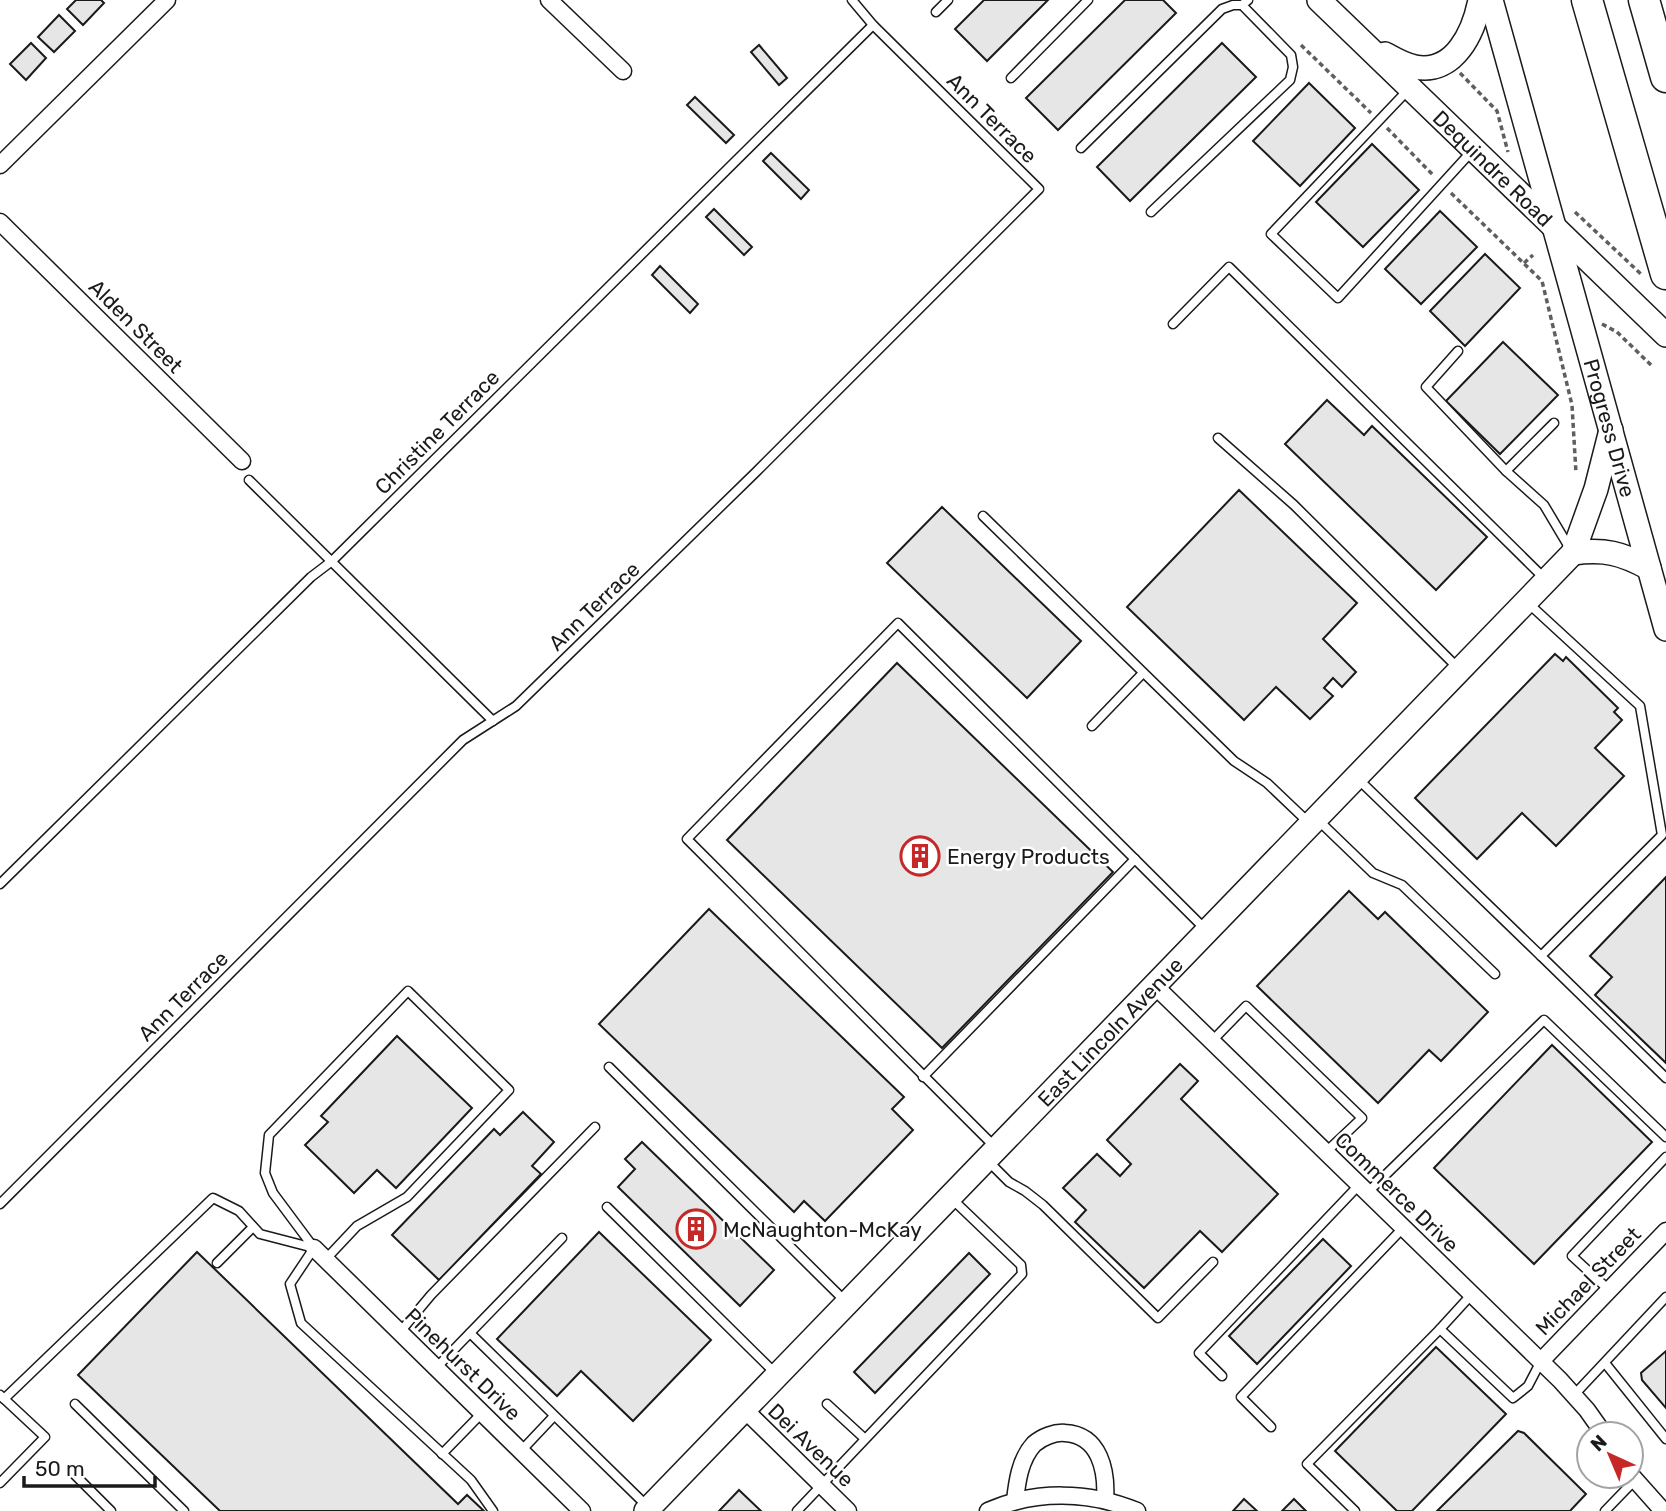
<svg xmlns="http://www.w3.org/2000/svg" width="1666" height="1511" viewBox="0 0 1666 1511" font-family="Rubik,sans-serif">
  <rect width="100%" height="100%" fill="#fff"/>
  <g fill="#e6e6e6" stroke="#1a1a1a" stroke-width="2">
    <polygon points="76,0 101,0 104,3 83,25 67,9"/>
    <polygon points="984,0 1048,0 987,61 955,29"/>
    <polygon points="1125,0 1163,0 1176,13 1058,130 1026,98"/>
    <polygon points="59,15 75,31 54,52 38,37"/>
    <polygon points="31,43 46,58 26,80 10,64"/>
    <polygon points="1222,43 1256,77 1130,201 1097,167"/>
    <polygon points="759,45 787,78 779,85 751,52"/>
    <polygon points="1309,83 1355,128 1300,186 1253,141"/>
    <polygon points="695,97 734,135 726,143 687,105"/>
    <polygon points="1372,144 1419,190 1363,247 1316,202"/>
    <polygon points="771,153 809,190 801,199 763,161"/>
    <polygon points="714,209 752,247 744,255 706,217"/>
    <polygon points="1440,211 1477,247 1421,304 1385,269"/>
    <polygon points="1485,254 1520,288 1465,346 1430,311"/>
    <polygon points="660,266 698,304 690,313 652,275"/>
    <polygon points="1503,342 1558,395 1500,454 1446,401"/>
    <polygon points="1327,400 1364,435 1372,426 1487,537 1436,590 1285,444"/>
    <polygon points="1239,490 1357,603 1323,639 1356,672 1342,687 1333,678 1324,688 1333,696 1310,719 1276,687 1244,720 1127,607"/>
    <polygon points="942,507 1081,641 1027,698 887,563"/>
    <polygon points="1555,654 1563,661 1566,657 1618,708 1614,712 1622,720 1595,748 1624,776 1556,846 1522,813 1477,859 1415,798"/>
    <polygon points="897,663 1113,872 942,1048 727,840"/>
    <polygon points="1666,877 1666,1063 1595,995 1612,977 1590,956"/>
    <polygon points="1349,891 1378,919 1385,912 1488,1012 1441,1061 1429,1050 1378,1103 1257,986"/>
    <polygon points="709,909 904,1097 892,1109 913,1130 825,1221 804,1201 794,1212 599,1024"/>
    <polygon points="397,1036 472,1108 396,1188 377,1170 354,1193 305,1145 328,1122 321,1116"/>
    <polygon points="1552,1045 1652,1142 1534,1264 1434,1168"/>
    <polygon points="1180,1064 1198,1081 1181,1099 1278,1194 1222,1252 1200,1231 1144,1288 1075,1222 1086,1210 1063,1188 1097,1154 1120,1176 1131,1164 1107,1140"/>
    <polygon points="523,1112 554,1142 532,1166 541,1174 439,1280 392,1235 494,1129 500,1135"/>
    <polygon points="642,1142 774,1270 740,1306 618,1187 635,1169 625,1159"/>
    <polygon points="599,1232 711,1340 633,1421 581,1371 557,1396 497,1339"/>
    <polygon points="1323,1239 1351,1266 1257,1364 1229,1336"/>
    <polygon points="197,1252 458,1504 467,1495 484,1511 220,1511 78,1375"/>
    <polygon points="969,1253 990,1274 875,1393 854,1372"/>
    <polygon points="1436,1347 1506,1414 1412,1511 1397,1511 1335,1451"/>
    <polygon points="1666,1351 1666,1408 1642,1380 1641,1373"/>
    <polygon points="1518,1431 1524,1433 1586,1494 1570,1511 1437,1511"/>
    <polygon points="739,1490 761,1511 719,1511"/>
    <polygon points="1244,1499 1257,1511 1233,1511"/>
    <polygon points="1294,1499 1306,1511 1282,1511"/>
  </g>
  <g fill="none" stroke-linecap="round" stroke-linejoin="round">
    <g stroke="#1a1a1a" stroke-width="11">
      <g id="lane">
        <polyline points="936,12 948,0"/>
        <polyline points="1011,78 1088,0"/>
        <polyline points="1408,90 1271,234 1338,298 1472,151"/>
        <polyline points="1081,148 1222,9 1233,5 1242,5"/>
        <polyline points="1151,212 1290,80 1293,67 1291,55 1242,5 1248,0"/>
        <polyline points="1173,324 1229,267 1544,578"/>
        <polyline points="1458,351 1426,387 1506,471 1544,505 1569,547"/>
        <polyline points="1218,438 1294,505 1458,668"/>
        <polyline points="1506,471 1554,423"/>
        <polyline points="249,480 493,721"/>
        <polyline points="983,516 1234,761 1267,783 1308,822"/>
        <polyline points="1528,603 1640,706 1662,835 1541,956 1666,1078"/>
        <polyline points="1092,726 1143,673"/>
        <polyline points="1358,779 1541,956"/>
        <polyline points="1318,820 1373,873 1402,885 1495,974"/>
        <polyline points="0,884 311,577 332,561 873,25"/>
        <polyline points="1212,1041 1246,1006 1362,1118 1326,1152"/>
        <polyline points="609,1067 845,1301"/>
        <polyline points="923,1077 1135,859"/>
        <polyline points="994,1146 687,839 898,623 1205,929"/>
        <polyline points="988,1161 1009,1182 1025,1191 1043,1205 1158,1318 1213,1262"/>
        <polyline points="1367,1193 1544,1020 1666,1137"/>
        <polyline points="0,1204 463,740 516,706 755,473 1039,189 873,25 852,0"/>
        <polyline points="607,1207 775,1373"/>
        <polyline points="314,1248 273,1193 265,1173 269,1135 408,991 509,1090 407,1197 357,1226 325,1260"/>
        <polyline points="314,1248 290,1284 301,1323 471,1480 493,1511"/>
        <polyline points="217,1263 253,1227"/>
        <polyline points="1609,1290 1572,1256 1666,1157"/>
        <polyline points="1472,1294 1440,1329 1513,1398 1528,1386 1541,1361"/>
        <polyline points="400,1332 431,1295 595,1127"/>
        <polyline points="470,1333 647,1506"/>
        <polyline points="1605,1363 1666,1439"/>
        <polyline points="436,1368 562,1238"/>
        <polyline points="1222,1376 1199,1353 1359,1185"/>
        <polyline points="0,1395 45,1437 0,1483"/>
        <polyline points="1574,1395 1666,1297"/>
        <polyline points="4,1399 213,1198 239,1211 260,1234 314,1248"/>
        <polyline points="75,1404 184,1511"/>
        <polyline points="827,1404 864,1438"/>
        <polyline points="1271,1427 1241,1397 1403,1228"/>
        <polyline points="521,1451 554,1416"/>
        <polyline points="442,1454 482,1413"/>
        <polyline points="73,1473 111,1511"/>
        <polyline points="797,1511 1022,1274 1021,1265 950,1197"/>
        <polyline points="1355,1511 1307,1464 1440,1329"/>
        <polyline points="1605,1511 1635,1480"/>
      </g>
    </g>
    <g stroke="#1a1a1a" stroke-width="19">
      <g id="street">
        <polyline points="549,0 623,71"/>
        <polyline points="0,165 167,0"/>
        <polyline points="0,222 242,461"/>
        <polyline points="1154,985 1560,1380 1587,1410 1604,1434"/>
        <polyline points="314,1248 582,1511"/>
        <polyline points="1541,1361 1666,1231"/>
        <polyline points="744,1409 848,1511"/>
        <polyline points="1631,1475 1663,1511"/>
        <path d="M1015,1501C1017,1482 1020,1459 1034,1444C1042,1437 1055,1432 1065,1433C1100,1435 1107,1471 1105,1500"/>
        <path d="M988,1511C1035,1490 1089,1491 1137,1511"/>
      </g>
    </g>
    <g stroke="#1a1a1a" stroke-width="26">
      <g id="secondary">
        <path id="s1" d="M1319,0L1666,335"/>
        <path id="s2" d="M1491,0L1666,629"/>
        <path d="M1385,54C1394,59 1404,65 1415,67C1455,75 1474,31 1480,0"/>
        <path d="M1573,553C1605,549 1621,553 1649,568"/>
        <path id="s3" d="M646,1511L1573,553L1596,489L1611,430"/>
      </g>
    </g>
    <g stroke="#1a1a1a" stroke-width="33">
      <g id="highway">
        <polyline points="1587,0 1666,274"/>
        <polyline points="1644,0 1666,77"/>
      </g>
    </g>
    <g stroke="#5f5f5f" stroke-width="3.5" stroke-dasharray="5 3.5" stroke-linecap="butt">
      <polyline points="1301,45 1371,113"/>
      <polyline points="1460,73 1497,111 1508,152"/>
      <polyline points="1387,128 1433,175"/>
      <polyline points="1451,193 1542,281 1572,405 1576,473"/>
      <polyline points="1575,212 1642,275"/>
      <polyline points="1524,263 1533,255"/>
      <polyline points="1602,324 1617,332 1651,365"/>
    </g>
    <use href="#lane" stroke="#fff" stroke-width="8"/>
    <use href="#street" stroke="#fff" stroke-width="16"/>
    <use href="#secondary" stroke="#fff" stroke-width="23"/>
    <use href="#highway" stroke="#fff" stroke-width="30"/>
  </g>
  <defs>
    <g id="building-ring" transform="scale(2.0125)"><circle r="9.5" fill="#fff" stroke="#c62828" stroke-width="1.5"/><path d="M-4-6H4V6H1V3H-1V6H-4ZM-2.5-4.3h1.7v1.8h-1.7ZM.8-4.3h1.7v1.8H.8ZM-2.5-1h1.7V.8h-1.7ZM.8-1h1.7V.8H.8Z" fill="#c62828"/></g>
  </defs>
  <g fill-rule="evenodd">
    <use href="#building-ring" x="920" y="856"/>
    <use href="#building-ring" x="696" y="1229"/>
  </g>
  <g text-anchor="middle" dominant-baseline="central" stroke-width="5" stroke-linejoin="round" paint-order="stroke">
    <g font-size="21" fill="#1a1a1a" stroke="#fff">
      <text transform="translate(992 118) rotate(45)">Ann Terrace</text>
      <text stroke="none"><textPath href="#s1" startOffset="242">Dequindre Road</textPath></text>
      <text transform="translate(136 326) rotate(45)">Alden Street</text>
      <text stroke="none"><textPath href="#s2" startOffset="444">Progress Drive</textPath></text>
      <text transform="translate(437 432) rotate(-45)">Christine Terrace</text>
      <text transform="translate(594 606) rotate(-44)">Ann Terrace</text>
      <text transform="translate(183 996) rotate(-45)">Ann Terrace</text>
      <text stroke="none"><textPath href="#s3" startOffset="667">East Lincoln Avenue</textPath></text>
      <text transform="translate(1397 1192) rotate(44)">Commerce Drive</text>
      <text transform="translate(1588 1281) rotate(-46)">Michael Street</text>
      <text transform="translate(463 1364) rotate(44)">Pinehurst Drive</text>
      <text transform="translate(811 1445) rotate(44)">Dei Avenue</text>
    </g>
    <g font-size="21" fill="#1a1a1a" stroke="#fff" text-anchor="start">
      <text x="947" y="856">Energy Products</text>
      <text x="723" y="1229">McNaughton-McKay</text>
    </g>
  </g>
  <g transform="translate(1610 1455) rotate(316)"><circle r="33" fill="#ffffff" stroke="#a3a3a3" stroke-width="2"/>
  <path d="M0-5L12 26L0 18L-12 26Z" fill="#c62828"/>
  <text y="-10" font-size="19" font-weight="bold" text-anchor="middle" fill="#1a1a1a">N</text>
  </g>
  <path d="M24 1476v10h131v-10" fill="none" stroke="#1a1a1a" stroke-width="3.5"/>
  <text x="35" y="1476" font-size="21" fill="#1a1a1a" stroke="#ffffff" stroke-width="5" paint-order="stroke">50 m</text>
</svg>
